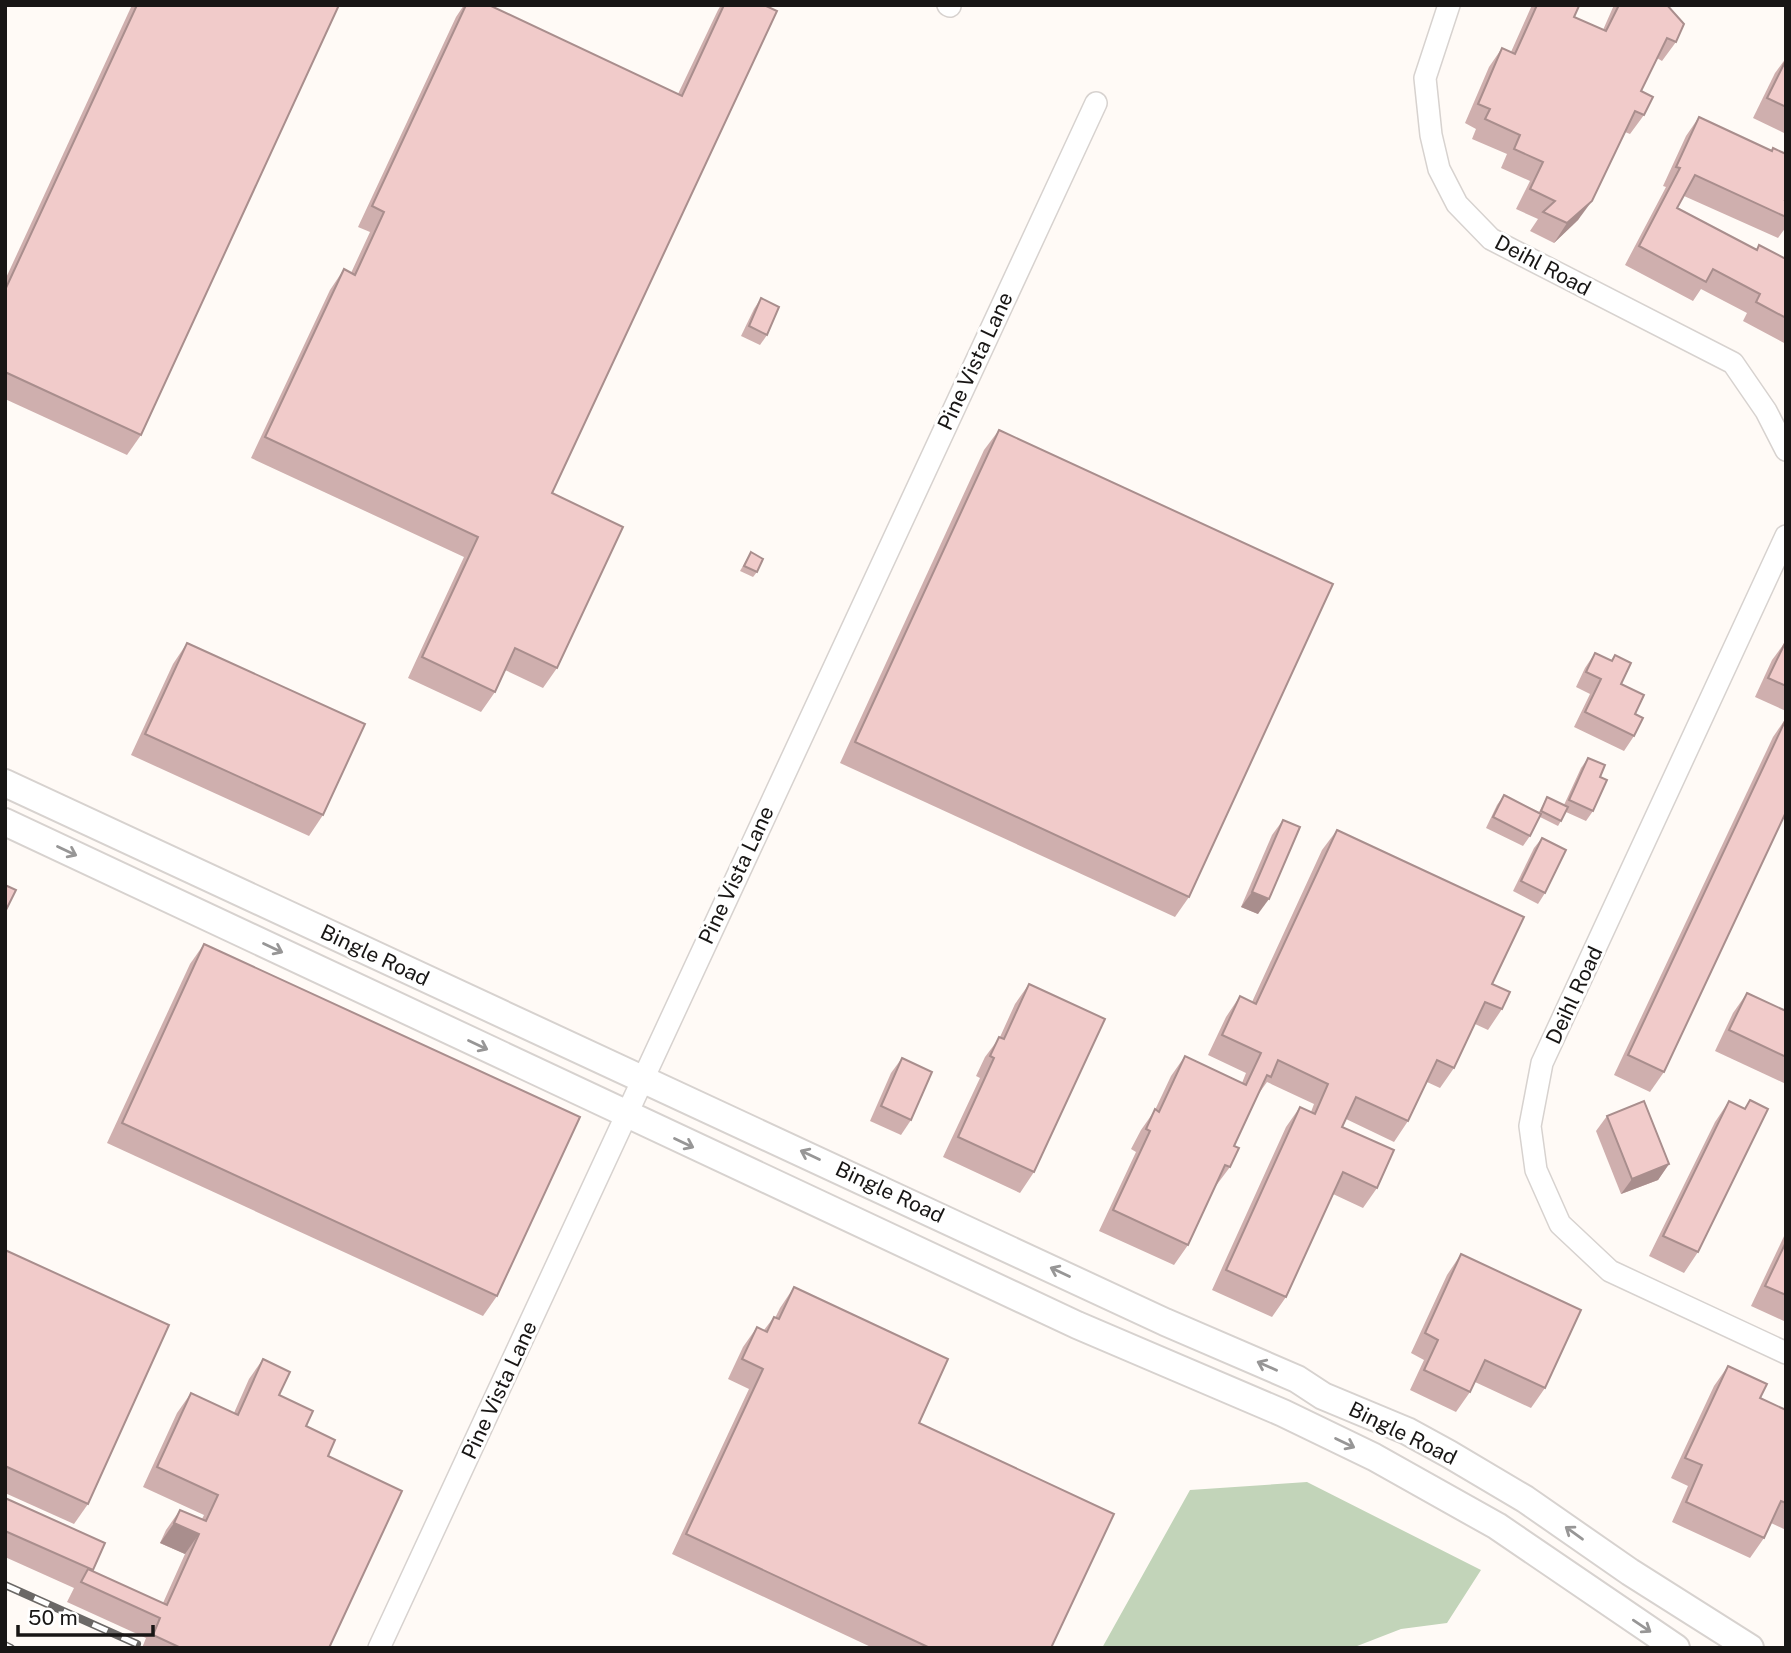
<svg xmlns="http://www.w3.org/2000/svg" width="1791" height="1653" viewBox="0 0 1791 1653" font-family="'Public Sans',sans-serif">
  <rect width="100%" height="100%" fill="#fffaf6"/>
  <polygon fill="#c2d4b9" points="1307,1482 1481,1570 1447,1623 1401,1629 1352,1648 1102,1648 1190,1490"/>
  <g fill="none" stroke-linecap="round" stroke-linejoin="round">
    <g stroke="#d7d2cf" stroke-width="24">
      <g id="minor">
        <polyline points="948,5 950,6"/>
        <polyline points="1449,5 1425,78 1431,135 1439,169 1457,204 1491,239 1733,363 1766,411 1786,450"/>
        <polyline points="1786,536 1542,1063 1530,1126 1536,1170 1560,1224 1610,1271 1786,1353"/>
        <polyline points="379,1648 1096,103"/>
      </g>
    </g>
    <g stroke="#d7d2cf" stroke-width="30">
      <g id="major">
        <polyline points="5,783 1165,1322 1297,1379 1323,1396 1407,1431 1449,1454 1525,1499 1630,1572 1750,1648"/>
        <polyline points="5,822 1077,1325 1283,1413 1374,1457 1497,1526 1676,1648"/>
      </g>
    </g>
    <use href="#minor" stroke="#fff" stroke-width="21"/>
    <use href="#major" stroke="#fff" stroke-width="26"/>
    <g stroke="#6b6866" stroke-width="8">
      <g id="rail">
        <polyline points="5,1585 137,1644"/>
        <polyline points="5,1645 11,1648"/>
      </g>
    </g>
    <use href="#rail" stroke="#fff" stroke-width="5" stroke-dasharray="16" stroke-linecap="butt"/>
  </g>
  <g fill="#cfafae">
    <polygon points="132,5 339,5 141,435 127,455 5,399 5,280"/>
    <polygon points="464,5 489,5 678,94 718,10 721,5 764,5 552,493 557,668 543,688 505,670 495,692 481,712 408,678 464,557 251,458 330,290 344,269 351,273 370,232 358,227 456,17"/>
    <polygon points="1532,5 1578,5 1574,17 1603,30 1614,5 1667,5 1676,42 1662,61 1657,58 1641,91 1644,115 1630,134 1625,132 1578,220 1554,243 1530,231 1538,219 1516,209 1530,181 1501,168 1507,154 1472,139 1476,129 1465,123 1489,67 1502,48 1511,52"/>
    <polygon points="1786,58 1786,134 1753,118 1775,73"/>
    <polygon points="1699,117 1771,151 1773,148 1785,200 1786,200 1786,227 1778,238 1684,196 1677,208 1756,250 1759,245 1786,259 1786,344 1743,321 1747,313 1701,289 1693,301 1625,265 1666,187 1663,186 1686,136"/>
    <polygon points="761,298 767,335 760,345 741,336 754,309"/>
    <polygon points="999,430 1189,897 1175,917 840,763 984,450"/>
    <polygon points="751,552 757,572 753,577 740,571"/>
    <polygon points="1786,641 1786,711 1755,697 1772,660"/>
    <polygon points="187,643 323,815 309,836 131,755 173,664"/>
    <polygon points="1595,653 1611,661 1615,655 1621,684 1635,714 1634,736 1624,751 1574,727 1590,694 1576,687 1585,668"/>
    <polygon points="1786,718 1664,1072 1650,1092 1614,1075 1773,737"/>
    <polygon points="1588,758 1600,777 1593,811 1586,821 1566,812 1558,826 1540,817 1530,836 1523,846 1486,828 1497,805 1504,795 1539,812 1547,797 1564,805 1581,768"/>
    <polygon points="1283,820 1258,914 1241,907 1272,835"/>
    <polygon points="1337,830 1492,984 1502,1009 1488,1030 1475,1024 1454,1068 1440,1088 1427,1082 1408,1121 1394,1142 1346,1119 1342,1127 1377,1188 1363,1208 1333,1194 1286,1297 1272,1317 1212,1290 1286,1127 1300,1107 1311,1112 1314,1104 1267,1082 1257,1096 1234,1146 1230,1167 1215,1187 1214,1187 1188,1245 1174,1265 1099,1231 1136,1152 1131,1149 1141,1130 1155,1110 1171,1076 1185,1056 1242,1083 1246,1073 1208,1055 1226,1017 1240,996 1252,1002 1322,850"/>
    <polygon points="1542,838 1545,893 1538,904 1513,891 1534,848"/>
    <polygon points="204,944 497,1296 483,1316 107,1143 190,964"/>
    <polygon points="1029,984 1034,1172 1020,1193 943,1157 980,1078 976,1076 985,1057 1000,1037 1015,1004"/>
    <polygon points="1747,993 1786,1011 1786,1084 1715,1051 1733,1013"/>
    <polygon points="902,1058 911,1120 901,1135 870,1121 891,1073"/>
    <polygon points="1750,1100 1698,1252 1684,1273 1649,1256 1715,1122 1729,1101 1744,1109"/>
    <polygon points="1607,1116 1669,1164 1658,1180 1621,1194 1596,1131"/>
    <polygon points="1786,1232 1786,1322 1751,1306"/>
    <polygon points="5,1250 88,1504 74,1524 5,1493"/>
    <polygon points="1461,1254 1545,1388 1531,1408 1475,1382 1470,1392 1456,1412 1410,1390 1424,1360 1411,1353 1447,1275"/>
    <polygon points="794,1287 919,1423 1051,1648 873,1648 672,1554 749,1389 728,1379 743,1347 757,1327 764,1330 774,1317 775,1318 780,1308"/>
    <polygon points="263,1359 279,1395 306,1426 328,1456 329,1648 142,1648 146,1638 67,1602 74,1588 5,1557 5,1498 105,1543 92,1571 163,1603 185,1554 160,1543 166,1530 180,1510 202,1519 204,1515 143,1487 177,1413 191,1393 234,1413 249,1379"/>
    <polygon points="1728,1366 1760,1398 1786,1410 1786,1530 1771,1523 1764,1538 1750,1558 1672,1522 1688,1486 1671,1478 1714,1386"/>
  </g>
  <g fill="#a98e8d">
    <polygon points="1592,201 1578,220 1554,243 1567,223"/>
    <polygon points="1252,892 1269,899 1258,914 1241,907"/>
    <polygon points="1669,1164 1658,1180 1621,1194 1632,1179"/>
    <polygon points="174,1523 199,1534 185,1554 160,1543"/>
  </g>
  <g fill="#f1cbca" stroke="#a98e8d" stroke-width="2">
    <polygon points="137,5 339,5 141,435 5,372 5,290"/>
    <polygon points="466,5 489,5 682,96 724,5 764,5 777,11 552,493 623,527 557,668 515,648 495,692 422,657 478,537 265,437 344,269 355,275 384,212 372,206"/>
    <polygon points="1537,5 1578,5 1579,6 1574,17 1606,31 1619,5 1667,5 1684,24 1676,42 1667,38 1641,91 1653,97 1644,115 1635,111 1592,201 1567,223 1543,212 1555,201 1530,189 1543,162 1514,149 1520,135 1485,119 1490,109 1478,104 1502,48 1515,54"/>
    <polygon points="1786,60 1786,107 1767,98"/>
    <polygon points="1699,117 1772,151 1773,148 1786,154 1786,197 1785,200 1786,200 1786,217 1695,175 1677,208 1757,250 1759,245 1786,259 1786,318 1756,302 1760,294 1713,269 1706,282 1639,246 1680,168 1676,167"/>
    <polygon points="761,298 779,307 767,335 749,326"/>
    <polygon points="999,430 1333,584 1189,897 855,742"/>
    <polygon points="751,552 763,559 757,572 744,566"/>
    <polygon points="1786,641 1786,686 1768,678"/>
    <polygon points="187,643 365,724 323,815 145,734"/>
    <polygon points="1595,653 1612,661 1615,655 1631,663 1621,684 1644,695 1635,714 1643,718 1634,736 1585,712 1601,679 1586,672"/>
    <polygon points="1786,719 1786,812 1664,1072 1628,1055"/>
    <polygon points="1588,758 1605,765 1600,777 1607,780 1593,811 1569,800"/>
    <polygon points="1504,795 1541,814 1530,836 1493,817"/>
    <polygon points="1547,797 1568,807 1561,821 1541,811"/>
    <polygon points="1283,820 1300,827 1269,899 1252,892"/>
    <polygon points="1337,830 1524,917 1492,984 1510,992 1502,1009 1485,1002 1454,1068 1437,1060 1408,1121 1356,1097 1342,1127 1394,1150 1377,1188 1343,1172 1286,1297 1226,1270 1300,1107 1315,1114 1328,1084 1278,1060 1271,1077 1267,1075 1234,1146 1239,1148 1230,1167 1225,1165 1188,1245 1113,1210 1150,1131 1146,1129 1155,1109 1159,1112 1185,1056 1246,1085 1261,1053 1222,1035 1240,996 1256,1004"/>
    <polygon points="1542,838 1566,850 1545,893 1521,881"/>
    <polygon points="5,885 16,890 5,912"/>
    <polygon points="204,944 580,1117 497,1296 122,1123"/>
    <polygon points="1029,984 1105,1019 1034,1172 958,1137 994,1058 990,1056 999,1037 1004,1039"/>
    <polygon points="1747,993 1786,1011 1786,1057 1729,1030"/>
    <polygon points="902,1058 932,1072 911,1120 881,1106"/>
    <polygon points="1750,1100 1768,1109 1698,1252 1663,1236 1729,1101 1745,1109"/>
    <polygon points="1644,1101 1669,1164 1632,1179 1607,1116"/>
    <polygon points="1786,1242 1786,1295 1765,1286"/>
    <polygon points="5,1250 169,1325 88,1504 5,1466"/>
    <polygon points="1461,1254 1581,1310 1545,1388 1485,1360 1470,1392 1424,1370 1438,1340 1425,1333"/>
    <polygon points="794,1287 948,1359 919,1423 1114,1514 1051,1648 930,1648 686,1534 763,1369 742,1359 757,1327 767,1332 774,1317 779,1319"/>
    <polygon points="263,1359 290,1372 279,1395 313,1411 306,1426 335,1440 328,1456 402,1491 329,1648 181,1648 153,1635 160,1618 81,1582 88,1569 167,1605 199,1534 174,1523 180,1510 206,1521 218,1495 157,1467 191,1393 238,1415"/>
    <polygon points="1728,1366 1767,1384 1760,1398 1786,1410 1786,1503 1781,1501 1764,1538 1686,1502 1702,1465 1685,1458"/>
    <polygon points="5,1498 105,1543 93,1570 5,1531"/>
  </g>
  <defs><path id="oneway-shaft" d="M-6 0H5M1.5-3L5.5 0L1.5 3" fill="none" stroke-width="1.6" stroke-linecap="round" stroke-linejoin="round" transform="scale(1.75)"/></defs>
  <g stroke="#979696">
    <use href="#oneway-shaft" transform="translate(67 851) rotate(25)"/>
    <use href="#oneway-shaft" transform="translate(273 948) rotate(25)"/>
    <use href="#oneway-shaft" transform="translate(478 1045) rotate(25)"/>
    <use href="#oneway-shaft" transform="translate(684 1143) rotate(25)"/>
    <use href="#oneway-shaft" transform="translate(810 1155) rotate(-155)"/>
    <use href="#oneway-shaft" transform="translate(1060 1272) rotate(-155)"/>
    <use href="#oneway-shaft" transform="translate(1267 1366) rotate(-156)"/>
    <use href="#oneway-shaft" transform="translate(1345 1443) rotate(26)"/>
    <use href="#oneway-shaft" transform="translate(1574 1533) rotate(-144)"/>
    <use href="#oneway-shaft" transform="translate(1642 1626) rotate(34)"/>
  </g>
  <g text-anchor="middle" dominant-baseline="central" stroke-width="6" stroke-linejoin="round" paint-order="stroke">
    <g font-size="21" fill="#181615" stroke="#fff">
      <text transform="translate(1543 265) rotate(28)">Deihl Road</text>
      <text transform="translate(975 361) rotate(-65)">Pine Vista Lane</text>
      <text transform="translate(736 875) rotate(-65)">Pine Vista Lane</text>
      <text transform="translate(375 955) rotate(25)">Bingle Road</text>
      <text transform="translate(1574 995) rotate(-65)">Deihl Road</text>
      <text transform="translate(890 1192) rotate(25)">Bingle Road</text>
      <text transform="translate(499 1390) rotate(-65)">Pine Vista Lane</text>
      <text transform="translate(1403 1433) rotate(26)">Bingle Road</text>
    </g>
  </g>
  <rect width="1791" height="1653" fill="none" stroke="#181615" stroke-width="14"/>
  <path d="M18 1625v10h135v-10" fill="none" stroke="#181615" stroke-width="3.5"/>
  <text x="28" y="1625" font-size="21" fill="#181615" stroke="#ffffff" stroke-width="5" paint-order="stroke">50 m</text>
</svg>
